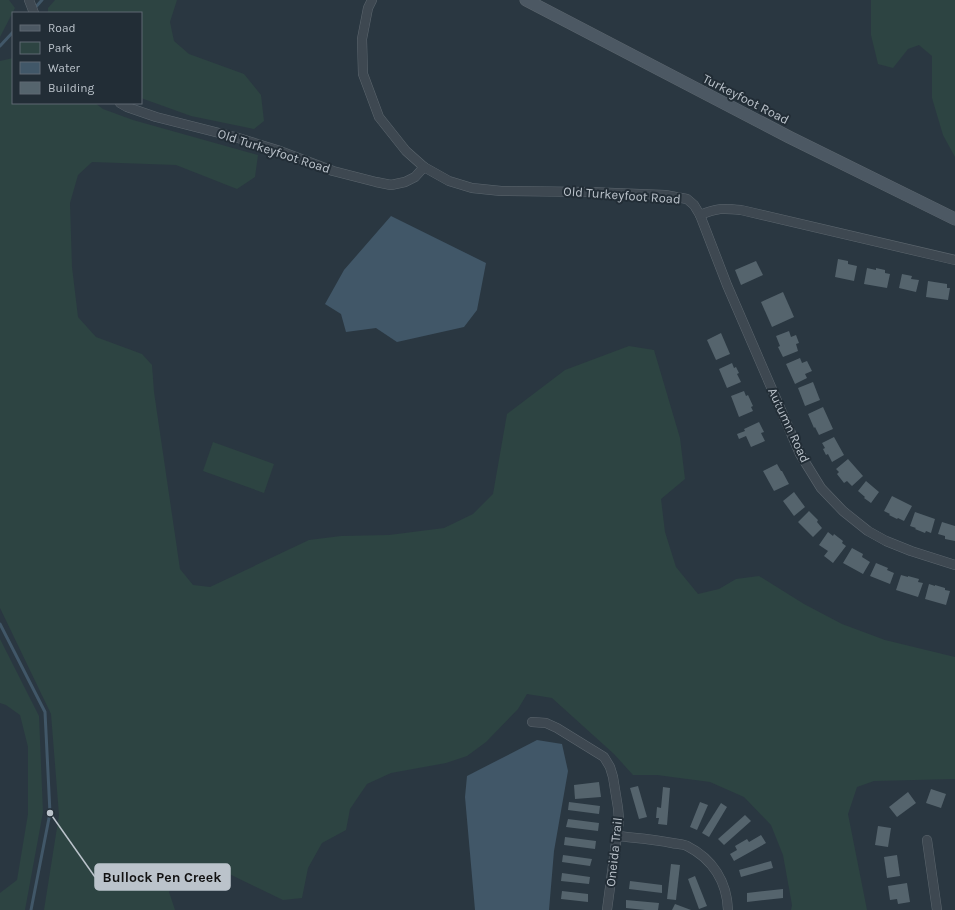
<svg xmlns="http://www.w3.org/2000/svg" width="955" height="910" viewBox="0 0 955 910" font-family="Karla,sans-serif">
  <rect width="100%" height="100%" fill="#2a3741"/>
  <g fill="#2d4442">
    <polygon points="0,0 9,0 15,8 0,37"/>
    <polygon points="55,0 177,0 170,22 174,41 189,54 244,74 261,95 264,121 254,129 191,116 141,98 141,13 48,13 48,8"/>
    <polygon points="871,0 955,0 955,157 943,135 932,98 932,56 919,45 908,49 893,68 878,64 871,35"/>
    <polygon points="13,58 13,103 95,103 103,109 133,120 258,155 255,177 237,189 176,165 92,162 78,175 70,203 72,267 78,317 96,337 142,354 152,365 154,392 180,569 193,585 210,587 309,540 341,536 389,535 444,528 473,514 493,494 507,414 565,370 629,346 654,350 680,438 685,479 661,499 665,532 676,567 698,594 719,589 736,579 759,576 804,604 842,624 885,640 955,657 955,779 874,781 857,787 848,814 867,910 791,910 792,905 783,855 771,825 744,797 710,782 657,775 633,775 614,754 552,698 527,694 518,709 486,742 467,756 446,763 391,773 367,784 350,809 346,830 322,843 308,868 302,898 283,900 221,870 200,864 183,870 169,892 175,910 44,910 59,815 51,714 0,608 0,61"/>
    <polygon points="213,442 274,464 264,493 203,471"/>
    <polygon points="0,639 39,716 43,812 25,910 0,910 0,893 17,880 28,814 28,747 20,715 6,705 0,703"/>
  </g>
  <g fill="#415768">
    <polygon points="391,216 486,263 477,310 464,327 397,342 376,328 346,332 341,314 325,304 344,270"/>
    <polygon points="537,740 562,744 568,771 554,851 549,910 475,910 465,797 467,776"/>
  </g>
  <g fill="none" stroke-linecap="round" stroke-linejoin="round">
    <g stroke="#415768" stroke-width="3">
      <polyline points="34,9 42,0"/>
      <polyline points="0,46 13,32"/>
      <polyline points="0,624 45,712 50,813 31,910"/>
    </g>
  </g>
  <g fill="#55646d">
    <polygon points="838,259 848,261 848,264 857,266 854,281 835,277"/>
    <polygon points="756,261 763,275 741,285 735,270"/>
    <polygon points="867,268 876,270 876,268 885,270 885,273 890,274 887,288 864,284"/>
    <polygon points="902,274 912,276 911,279 919,280 916,292 899,288"/>
    <polygon points="928,281 947,284 947,288 950,288 948,300 926,297"/>
    <polygon points="783,292 794,317 772,327 761,302"/>
    <polygon points="789,331 791,337 796,335 799,343 796,344 798,351 783,357 778,347 780,346 776,336"/>
    <polygon points="721,333 730,354 716,360 707,340"/>
    <polygon points="800,358 802,363 807,361 812,371 805,374 807,378 795,384 786,364"/>
    <polygon points="732,363 734,368 736,367 739,373 737,374 741,382 727,388 719,369"/>
    <polygon points="813,382 820,400 805,406 798,388"/>
    <polygon points="744,391 746,396 748,395 753,406 751,407 753,411 739,417 731,396"/>
    <polygon points="823,407 833,429 819,435 815,427 814,428 808,414"/>
    <polygon points="759,422 764,432 761,433 765,441 751,447 746,436 739,439 737,434 745,431 744,429"/>
    <polygon points="834,437 844,455 832,462 828,454 826,455 823,449 825,448 822,443"/>
    <polygon points="848,459 863,476 852,486 847,481 844,483 837,474 839,472 836,469"/>
    <polygon points="777,464 781,471 782,471 789,484 774,491 763,471"/>
    <polygon points="866,481 879,492 871,503 864,498 865,497 858,491"/>
    <polygon points="794,492 805,507 794,516 783,501"/>
    <polygon points="892,496 912,506 904,521 898,518 897,519 889,515 890,514 884,511"/>
    <polygon points="809,511 818,520 817,522 822,528 813,537 798,522"/>
    <polygon points="915,512 935,519 931,533 926,531 925,533 915,529 916,528 910,526"/>
    <polygon points="942,522 955,526 955,541 945,539 945,536 938,534"/>
    <polygon points="828,532 833,536 834,534 843,541 842,543 846,546 833,563 824,556 828,551 819,545"/>
    <polygon points="852,548 863,554 862,557 870,562 863,574 843,563"/>
    <polygon points="876,563 888,568 887,570 894,573 890,584 870,576"/>
    <polygon points="901,575 908,577 908,576 919,579 918,582 923,583 918,597 896,590"/>
    <polygon points="929,584 935,586 935,585 945,588 945,590 950,591 946,605 925,599"/>
    <polygon points="599,782 601,797 575,799 574,785"/>
    <polygon points="638,786 647,817 639,819 630,788"/>
    <polygon points="663,787 670,788 667,825 658,824 659,818 656,818 657,807 661,808"/>
    <polygon points="931,789 946,794 941,808 926,803"/>
    <polygon points="908,792 916,803 897,817 889,807"/>
    <polygon points="569,802 600,806 599,814 568,810"/>
    <polygon points="700,802 708,805 697,830 690,827"/>
    <polygon points="721,803 727,807 709,837 702,833"/>
    <polygon points="745,815 751,821 724,845 718,839"/>
    <polygon points="568,819 599,823 598,831 566,827"/>
    <polygon points="878,826 891,828 888,847 875,845"/>
    <polygon points="761,835 766,843 734,861 730,854 737,850 735,846 747,839 749,842"/>
    <polygon points="565,837 596,841 595,849 564,845"/>
    <polygon points="563,855 592,859 590,866 562,862"/>
    <polygon points="897,855 900,876 887,878 884,857"/>
    <polygon points="771,861 773,868 741,877 739,870"/>
    <polygon points="671,864 680,865 676,900 667,899"/>
    <polygon points="562,873 590,877 589,884 561,881"/>
    <polygon points="695,876 707,906 699,909 688,879"/>
    <polygon points="630,881 662,885 662,893 629,889"/>
    <polygon points="907,883 910,902 898,904 897,899 890,900 888,886"/>
    <polygon points="783,889 783,898 747,902 747,893"/>
    <polygon points="562,891 588,894 588,902 561,899"/>
    <polygon points="626,900 659,903 658,910 645,910 626,908"/>
    <polygon points="675,904 691,910 672,910"/>
  </g>
  <g fill="none" stroke-linecap="round" stroke-linejoin="round">
    <g stroke="#5c666e" stroke-width="10">
      <g id="street">
        <polyline points="29,0 34,13"/>
        <polyline points="372,0 368,8 362,39 363,74 379,117 406,151 424,167 449,181 472,188 501,191 590,192 665,195 687,199 694,205 700,215 727,285 800,454 821,488 843,511 868,531 886,541 911,551 955,565"/>
        <polyline points="120,103 127,107 156,117 235,137 277,150 333,171 376,182 391,185 405,182 415,177 424,167"/>
        <path d="M700,215C717,208 723,208 741,210L955,260"/>
        <polyline points="532,722 546,723 557,728 604,757 610,767 613,777 618,808 619,820 607,910"/>
        <path d="M617,836C635,838 654,839 672,843C677,844 683,844 687,846C713,859 727,882 728,910"/>
        <polyline points="927,840 937,910"/>
      </g>
    </g>
    <g stroke="#5c666e" stroke-width="13">
      <polyline id="secondary" points="526,0 789,137 955,219"/>
    </g>
    <use href="#street" stroke="#3e4851" stroke-width="9"/>
    <use href="#secondary" stroke="#4c5863" stroke-width="12"/>
  </g>
  <g text-anchor="middle" dominant-baseline="central" stroke-width="4" stroke-linejoin="round" paint-order="stroke">
    <g font-size="13" fill="#bbc3cb" stroke="#222d36">
      <text transform="translate(746 99) rotate(27)">Turkeyfoot Road</text>
      <text transform="translate(274 151) rotate(18)">Old Turkeyfoot Road</text>
      <text transform="translate(622 195) rotate(4)">Old Turkeyfoot Road</text>
      <text transform="translate(789 425) rotate(65)">Autumn Road</text>
      <text transform="translate(614 852) rotate(-84)">Oneida Trail</text>
    </g>
  </g>
  <path fill="none" stroke="#bbc3cb" stroke-width="1.5" d="M50 813L95 877"/>
  <circle fill="#bbc3cb" stroke="#222d36" stroke-width="1.5" cx="50" cy="813" r="4"/>
  <rect fill="#bbc3cb" stroke="#bbc3cb" stroke-width="1.5" x="95" y="864" width="135" height="26" rx="4"/>
  <g font-size="14" text-anchor="middle" font-weight="bold" fill="#111">
    <text x="162" y="882">Bullock Pen Creek</text>
  </g>
  <rect x="12" y="12" width="130" height="92" fill="#222d36" stroke="#5f6972"/>
  <rect x="20" y="25" width="20" height="6" fill="#4c5863" stroke="#5f6972"/>
  <text x="48" y="32" font-size="12" fill="#bbc3cb">Road</text>
  <rect x="20" y="42" width="20" height="12" fill="#2d4442" stroke="#5f6972"/>
  <text x="48" y="52" font-size="12" fill="#bbc3cb">Park</text>
  <rect x="20" y="62" width="20" height="12" fill="#415768" stroke="#5f6972"/>
  <text x="48" y="72" font-size="12" fill="#bbc3cb">Water</text>
  <rect x="20" y="82" width="20" height="12" fill="#55646d" stroke="#5f6972"/>
  <text x="48" y="92" font-size="12" fill="#bbc3cb">Building</text>
</svg>
